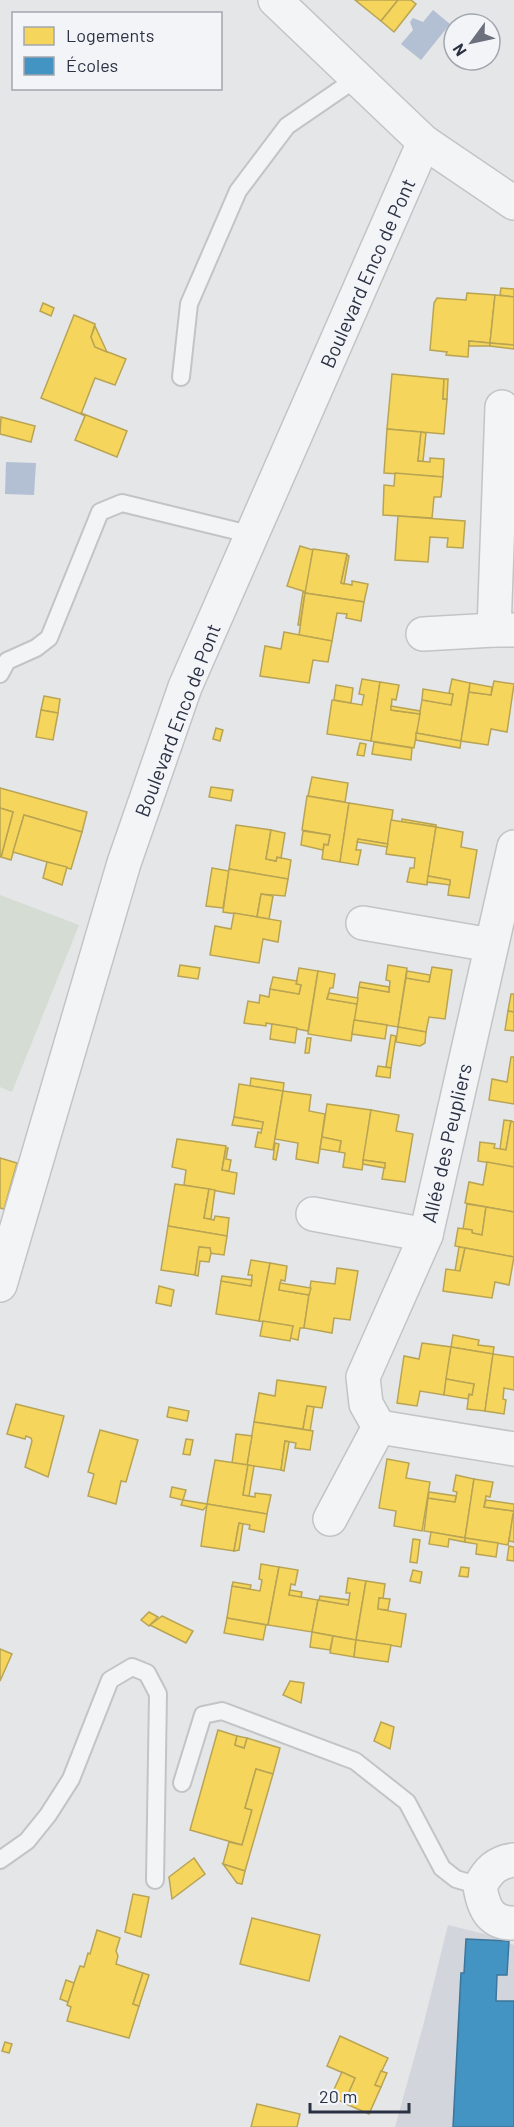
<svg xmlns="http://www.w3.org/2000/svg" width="514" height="2127" viewBox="0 0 514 2127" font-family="Barlow,sans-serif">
  <rect width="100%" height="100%" fill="#e4e6e8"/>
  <polygon fill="#d2d5db" points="448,1925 509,1940 509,1943 514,1945 514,2127 395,2127 423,2026"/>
  <polygon fill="#d4dcd4" points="0,895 79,925 12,1092 0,1087"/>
  <g fill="#b3c0d3">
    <polygon points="433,10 450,24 421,60 401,44 413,30 410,22 413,18 423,22"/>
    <polygon points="6,462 36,463 34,495 5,494"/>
  </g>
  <g fill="#f6d55c" stroke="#b9a454" stroke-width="1.5">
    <polygon points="355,0 398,0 381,21"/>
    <polygon points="398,0 411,0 416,4 394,32 381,21"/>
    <polygon points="501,288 514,289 514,297 500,295"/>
    <polygon points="467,293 495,295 490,343 469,341 468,357 446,355 447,352 430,350 434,303 437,298 466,300"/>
    <polygon points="495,295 514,297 514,345 490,343"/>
    <polygon points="43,303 54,308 51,316 40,311"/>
    <polygon points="74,315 95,324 91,337 95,347 126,359 115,385 95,378 81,414 41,398"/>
    <polygon points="95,326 107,352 95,347 91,337"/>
    <polygon points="469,341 490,343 490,346 469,346"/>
    <polygon points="490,343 514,345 514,349 490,346"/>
    <polygon points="392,374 444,379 443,399 447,399 444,434 387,429"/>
    <polygon points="444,379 448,379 447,399 443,399"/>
    <polygon points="81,413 127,431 117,457 75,440 85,416 81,414"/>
    <polygon points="1,417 35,426 31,442 0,434"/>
    <polygon points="387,429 421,432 418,461 430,462 430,458 444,459 443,477 384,473"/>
    <polygon points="421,432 426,433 423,461 418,461"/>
    <polygon points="395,473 443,477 441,497 434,497 432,518 383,515 384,485 394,486"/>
    <polygon points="398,516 465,521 463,548 447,547 448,538 430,537 428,562 395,560"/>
    <polygon points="300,546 313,550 306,592 287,586"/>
    <polygon points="313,549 347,554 341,583 352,585 352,581 368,584 364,602 305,593"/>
    <polygon points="347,555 349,556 344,584 341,583"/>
    <polygon points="303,592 305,593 300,625 298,625"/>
    <polygon points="305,593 364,602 361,621 346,618 347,614 337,613 332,641 299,635"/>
    <polygon points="284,632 332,641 328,662 313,660 309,683 260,676 265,646 281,649"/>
    <polygon points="362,679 380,682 371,741 327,734 332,700 362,705 364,695 359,694"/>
    <polygon points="452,679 470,683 461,741 416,733 422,700 451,705 453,694 449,693"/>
    <polygon points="494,681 514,684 507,732 491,729 488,745 461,741 469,692 491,695"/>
    <polygon points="380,682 399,685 396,700 392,699 391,710 420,714 414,748 371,741"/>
    <polygon points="470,683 492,687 491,695 469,692"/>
    <polygon points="336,685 353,688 351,703 334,700"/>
    <polygon points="423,689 453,694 451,705 422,700"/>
    <polygon points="44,696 60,699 58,713 41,710"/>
    <polygon points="391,706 420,711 420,714 391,710"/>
    <polygon points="41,710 58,713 53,740 36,737"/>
    <polygon points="216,728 223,730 220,741 213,739"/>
    <polygon points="416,733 461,741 460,748 416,740"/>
    <polygon points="374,742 412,748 411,760 372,754"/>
    <polygon points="360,743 366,744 364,756 357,755"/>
    <polygon points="312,777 348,783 345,802 308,796"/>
    <polygon points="211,787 233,790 231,801 209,797"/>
    <polygon points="0,788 87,812 82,832 24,815 11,860 1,857 13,812 0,808"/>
    <polygon points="307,796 349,803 340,862 322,859 324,844 328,845 330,835 302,830"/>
    <polygon points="349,803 393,810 388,844 358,839 356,850 361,850 358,865 340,862"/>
    <polygon points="0,808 13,812 1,857 0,856"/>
    <polygon points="24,815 82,832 71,869 13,852"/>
    <polygon points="402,819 436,825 436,827 402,822"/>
    <polygon points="391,820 436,827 427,885 407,882 410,868 414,868 415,858 386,854"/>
    <polygon points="236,825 271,830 266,859 276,861 277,857 291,860 288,879 229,869"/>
    <polygon points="436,827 463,832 461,847 477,850 469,898 448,895 450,880 428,876"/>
    <polygon points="271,830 285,833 281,858 277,857 276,861 266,859"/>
    <polygon points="303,831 330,835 328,845 324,844 323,850 301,845"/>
    <polygon points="358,839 388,844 387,847 357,842"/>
    <polygon points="47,862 67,867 62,885 43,878"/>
    <polygon points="212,868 229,871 223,908 206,906"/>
    <polygon points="229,869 288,879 285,896 261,894 257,917 223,912"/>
    <polygon points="428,876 450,880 450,885 427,882"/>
    <polygon points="261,894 273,896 269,919 257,917"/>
    <polygon points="234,913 281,921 278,942 263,939 259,963 210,955 215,926 231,929"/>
    <polygon points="180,965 200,968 198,979 178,976"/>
    <polygon points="388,965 407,968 398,1027 354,1020 359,987 389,992 390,981 386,980"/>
    <polygon points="432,967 452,970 445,1019 429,1017 426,1032 398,1027 406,978 429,982"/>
    <polygon points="299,968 318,971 308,1031 266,1023 266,1026 244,1023 248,1001 259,1003 260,995 269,997 270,989 299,994 301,985 296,984"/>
    <polygon points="318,971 335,974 333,988 330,988 327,999 357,1004 351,1041 308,1034"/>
    <polygon points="407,971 430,975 429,982 406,978"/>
    <polygon points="273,977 297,981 296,984 301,985 299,994 270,989"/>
    <polygon points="360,982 389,987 389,992 359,987"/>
    <polygon points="329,993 358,998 357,1004 327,999"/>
    <polygon points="511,994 514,994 514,1012 508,1011"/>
    <polygon points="508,1011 514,1012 514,1031 505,1030"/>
    <polygon points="354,1020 387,1025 385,1039 352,1034"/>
    <polygon points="272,1024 297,1028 295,1043 270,1039"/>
    <polygon points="398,1027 426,1032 425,1043 420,1046 396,1042"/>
    <polygon points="391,1035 396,1036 391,1068 386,1067"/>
    <polygon points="307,1038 311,1038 309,1053 305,1053"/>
    <polygon points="511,1057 514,1057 514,1104 489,1100 492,1079 507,1082"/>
    <polygon points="378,1066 391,1068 390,1078 376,1076"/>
    <polygon points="251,1078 284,1083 283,1091 250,1086"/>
    <polygon points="239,1084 283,1091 273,1150 255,1147 258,1132 261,1133 263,1122 234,1117"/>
    <polygon points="283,1091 311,1095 309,1111 325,1114 318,1163 296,1159 298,1143 275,1139"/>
    <polygon points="327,1104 371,1110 362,1170 343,1167 345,1153 339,1152 341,1141 322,1137"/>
    <polygon points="371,1110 399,1115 396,1131 413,1134 405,1182 382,1179 385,1163 363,1160"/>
    <polygon points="234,1117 263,1122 262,1129 232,1125"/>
    <polygon points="504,1120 511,1121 506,1150 500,1149"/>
    <polygon points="511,1121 514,1122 514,1167 478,1161 480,1142 495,1144 494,1148 506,1150"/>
    <polygon points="322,1137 341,1141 339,1152 320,1149"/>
    <polygon points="177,1139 226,1146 222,1170 237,1173 234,1194 184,1185 186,1170 172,1167"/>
    <polygon points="275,1143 279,1144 276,1160 273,1159"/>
    <polygon points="226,1148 228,1148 226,1159 231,1160 229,1171 222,1170"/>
    <polygon points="0,1158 17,1163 4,1209 0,1208"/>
    <polygon points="363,1160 385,1163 385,1168 363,1164"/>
    <polygon points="487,1162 514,1167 514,1212 465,1203 469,1182 483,1185"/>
    <polygon points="175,1184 209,1189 204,1218 214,1220 215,1216 229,1218 227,1236 168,1226"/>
    <polygon points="209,1189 215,1190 211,1219 204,1218"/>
    <polygon points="467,1204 486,1207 482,1235 472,1233 472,1230 463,1229"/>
    <polygon points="486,1207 514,1212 514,1257 455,1246 458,1228 472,1230 472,1233 482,1235"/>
    <polygon points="168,1226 227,1236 224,1255 209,1253 210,1248 199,1247 195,1275 161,1270"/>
    <polygon points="199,1247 210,1248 211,1253 209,1262 200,1261 198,1276 195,1275"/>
    <polygon points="459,1247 465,1248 460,1271 455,1271"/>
    <polygon points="465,1248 514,1257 509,1285 495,1282 492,1298 443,1291 446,1269 460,1271"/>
    <polygon points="251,1260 270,1263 259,1321 216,1314 221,1281 251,1286 252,1275 248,1275"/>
    <polygon points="270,1263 287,1266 285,1281 281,1280 279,1290 309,1295 304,1328 300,1328 298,1340 290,1338 293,1326 259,1321"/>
    <polygon points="337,1268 358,1271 350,1320 334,1318 332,1333 304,1328 311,1281 335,1284"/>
    <polygon points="222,1276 252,1280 251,1286 221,1281"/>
    <polygon points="280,1283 311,1288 309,1295 279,1290"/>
    <polygon points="159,1286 174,1290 171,1306 156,1303"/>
    <polygon points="263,1321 293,1326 290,1341 260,1336"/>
    <polygon points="453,1335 479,1340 478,1345 494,1347 493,1354 451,1347"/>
    <polygon points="422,1343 451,1347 444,1395 420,1391 417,1406 397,1403 404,1356 419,1359"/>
    <polygon points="451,1347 493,1354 485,1411 467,1409 469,1394 472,1395 474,1384 446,1379"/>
    <polygon points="493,1354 514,1357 514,1390 504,1388 503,1399 506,1400 504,1414 485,1411"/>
    <polygon points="446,1379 474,1384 472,1395 469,1394 468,1399 444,1395"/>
    <polygon points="277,1380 326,1387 322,1408 307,1406 303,1429 254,1422 259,1393 275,1396"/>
    <polygon points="16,1404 64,1416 48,1477 25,1467 32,1441 31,1438 26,1436 25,1439 7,1434"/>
    <polygon points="307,1406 314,1407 310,1431 303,1429"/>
    <polygon points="169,1407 189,1411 187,1421 167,1417"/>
    <polygon points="254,1422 313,1431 310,1450 295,1448 296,1443 285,1441 281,1470 247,1465"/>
    <polygon points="100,1430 138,1440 126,1482 121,1481 116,1504 88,1496 94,1474 88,1472"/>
    <polygon points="236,1434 252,1436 247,1465 232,1463"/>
    <polygon points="186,1439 193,1440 190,1455 183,1454"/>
    <polygon points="285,1441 289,1442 284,1471 281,1470"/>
    <polygon points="387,1459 409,1463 406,1478 430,1482 422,1531 394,1526 396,1511 379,1508"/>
    <polygon points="215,1460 248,1465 243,1495 255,1497 255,1493 271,1495 267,1514 207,1504"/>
    <polygon points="248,1465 254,1466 249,1496 243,1495"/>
    <polygon points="456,1475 474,1479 465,1538 424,1531 428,1498 455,1502 457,1492 453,1491"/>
    <polygon points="474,1479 493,1482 490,1497 486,1496 484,1507 514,1511 508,1545 465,1538"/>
    <polygon points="172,1487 186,1490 183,1500 170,1497"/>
    <polygon points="429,1492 456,1496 455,1502 428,1498"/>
    <polygon points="183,1500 207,1504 207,1506 203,1510 181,1505"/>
    <polygon points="486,1500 514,1504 514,1511 484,1507"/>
    <polygon points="207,1504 267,1514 264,1532 249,1529 250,1525 239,1523 234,1551 201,1546"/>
    <polygon points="513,1514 514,1514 514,1542 509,1541"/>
    <polygon points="239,1523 243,1524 239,1550 234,1551"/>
    <polygon points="431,1532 465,1538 465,1542 449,1539 448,1547 429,1544"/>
    <polygon points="465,1538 498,1543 496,1557 476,1554 477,1544 465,1542"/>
    <polygon points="413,1539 420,1540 417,1563 410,1562"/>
    <polygon points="509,1546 514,1547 514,1561 507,1560"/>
    <polygon points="261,1564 279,1567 268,1625 227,1618 232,1586 260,1591 262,1580 259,1579"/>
    <polygon points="279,1567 298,1570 295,1585 291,1584 289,1595 318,1600 312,1632 268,1625"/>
    <polygon points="461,1567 469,1568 468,1577 459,1576"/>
    <polygon points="413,1570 422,1572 420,1583 410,1581"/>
    <polygon points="348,1578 366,1581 356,1640 312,1632 318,1600 348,1605 350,1593 346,1593"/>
    <polygon points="366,1581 385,1584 383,1599 379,1598 378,1609 406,1614 401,1647 356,1640"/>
    <polygon points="233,1582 251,1585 250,1589 232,1586"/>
    <polygon points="290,1590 302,1592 301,1597 289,1595"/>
    <polygon points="320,1596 349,1600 348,1605 319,1600"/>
    <polygon points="379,1598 390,1599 388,1610 378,1609"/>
    <polygon points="149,1612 158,1617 149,1626 141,1620"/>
    <polygon points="162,1616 193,1631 186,1643 150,1625"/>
    <polygon points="227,1618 266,1625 263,1640 224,1633"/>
    <polygon points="312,1632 333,1636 330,1650 310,1647"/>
    <polygon points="333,1636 356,1640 354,1657 330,1653"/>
    <polygon points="356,1640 391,1645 388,1662 354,1657"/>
    <polygon points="0,1649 12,1654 0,1681"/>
    <polygon points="290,1681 304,1683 301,1703 283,1695"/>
    <polygon points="381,1722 394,1727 390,1749 374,1741"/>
    <polygon points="218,1730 237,1736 235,1745 244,1748 247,1738 280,1748 273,1774 256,1769 245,1808 252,1810 242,1845 190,1830"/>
    <polygon points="237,1736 247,1738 244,1748 235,1745"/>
    <polygon points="256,1769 273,1774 245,1871 223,1864 229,1842 242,1845 252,1810 245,1808"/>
    <polygon points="194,1858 205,1874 172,1899 169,1877"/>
    <polygon points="223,1864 245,1871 242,1884 237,1883"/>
    <polygon points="133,1894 149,1897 141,1937 125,1932"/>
    <polygon points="252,1918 320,1935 309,1981 240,1964"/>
    <polygon points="97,1930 120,1938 116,1951 118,1956 116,1964 143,1973 133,2004 139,2006 129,2038 67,2021 71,2007 67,2005 74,1983 80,1966 84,1967 88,1953 90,1954"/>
    <polygon points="143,1973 149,1975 139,2006 133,2004"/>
    <polygon points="66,1980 74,1983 68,2002 60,1999"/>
    <polygon points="340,2036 388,2058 375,2085 381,2087 369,2114 344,2103 355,2078 327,2066"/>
    <polygon points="5,2042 12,2044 9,2053 2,2051"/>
    <polygon points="381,2071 387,2073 381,2087 375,2085"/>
    <polygon points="342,2072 355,2078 344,2103 331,2096"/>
    <polygon points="257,2104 300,2114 297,2127 251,2127"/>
  </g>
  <polygon fill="#4393c3" stroke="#3c769c" stroke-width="1.5" points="466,1939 509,1941 507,1975 497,1975 496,2001 514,2001 514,2127 453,2127 461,1973 464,1973"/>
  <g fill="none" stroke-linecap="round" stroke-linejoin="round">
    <g stroke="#c2c4c6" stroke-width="20">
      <g id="service">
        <polyline points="181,377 189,304 238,191 287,126 357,78"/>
        <polyline points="0,674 7,661 36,648 49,638 100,512 122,503 253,535"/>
        <polyline points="182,1783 203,1715 222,1711 355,1761 407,1802 442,1868 456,1879 480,1886"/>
        <polyline points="0,1860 27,1841 48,1815 71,1779 110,1680 132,1667 147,1673 158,1694 155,1880"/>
      </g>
    </g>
    <g stroke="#c2c4c6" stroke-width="36">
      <g id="minor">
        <polyline points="275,0 424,142 514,203"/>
        <polyline points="494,630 502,407"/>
        <polyline points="423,634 494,630 514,630"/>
        <polyline points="363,923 491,945"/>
        <polyline points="313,1214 426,1235"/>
        <polyline points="0,1285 124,863 185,687 424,142"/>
        <polyline points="379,1427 366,1404 363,1377 426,1235 514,847"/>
        <polyline points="379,1427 514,1449"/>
        <polyline points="330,1519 379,1427"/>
        <path d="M514,1860C496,1862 488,1871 480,1886C483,1907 490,1924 514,1923"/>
      </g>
    </g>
    <use href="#service" stroke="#f3f4f6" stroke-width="16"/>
    <use href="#minor" stroke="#f3f4f6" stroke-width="33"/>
  </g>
  <g text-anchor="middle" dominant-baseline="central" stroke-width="6" stroke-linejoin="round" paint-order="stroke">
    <g font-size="20" fill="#2a3142" stroke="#f2f4f8">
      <text transform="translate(367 273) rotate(-66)">Boulevard Enco de Pont</text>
      <text transform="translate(177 720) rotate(-69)">Boulevard Enco de Pont</text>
      <text transform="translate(446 1143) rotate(-77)">Allée des Peupliers</text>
    </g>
  </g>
  <rect x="12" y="12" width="210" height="78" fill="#f2f4f8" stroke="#a2a6af" stroke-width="1.5"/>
  <rect x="24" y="27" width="30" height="18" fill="#f6d55c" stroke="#a2a6af" stroke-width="1.5"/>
  <text x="66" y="42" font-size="18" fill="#2a3142">Logements</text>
  <rect x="24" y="57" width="30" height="18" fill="#4393c3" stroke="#a2a6af" stroke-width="1.5"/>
  <text x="66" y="72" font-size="18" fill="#2a3142">Écoles</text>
  <g transform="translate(472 42) rotate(237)"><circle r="28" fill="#f2f4f8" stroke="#a2a6af" stroke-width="1.5"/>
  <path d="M0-4.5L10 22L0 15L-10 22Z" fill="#6b707c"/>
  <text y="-9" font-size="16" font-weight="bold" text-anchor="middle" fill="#2a3142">N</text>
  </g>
  <path d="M310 2103v9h99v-9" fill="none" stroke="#2a3142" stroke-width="3"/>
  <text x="319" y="2103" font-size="18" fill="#2a3142" stroke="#f2f4f8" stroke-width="4.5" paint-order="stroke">20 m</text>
</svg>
